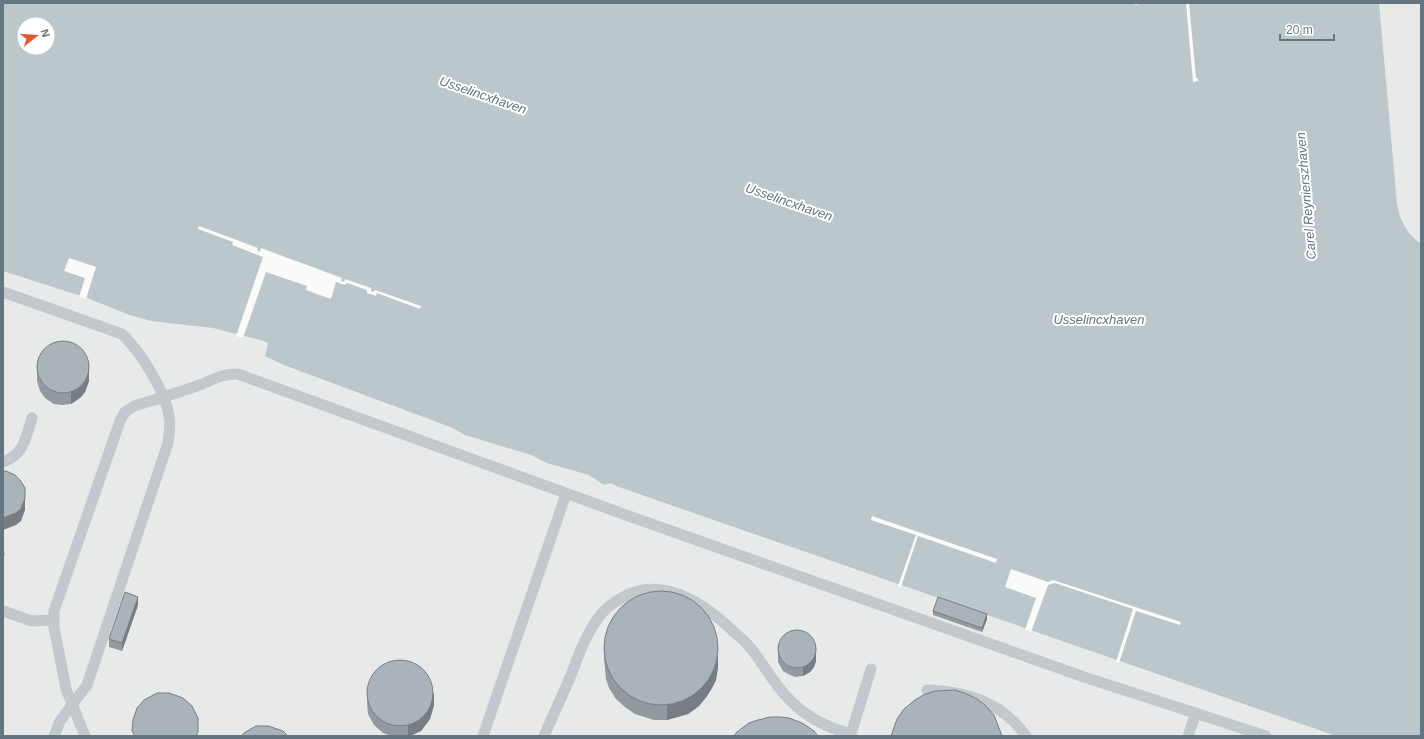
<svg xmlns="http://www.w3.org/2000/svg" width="1424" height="739" viewBox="0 0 1424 739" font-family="Arial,sans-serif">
  <rect width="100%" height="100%" fill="#fafaf8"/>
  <path fill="#e8e9e9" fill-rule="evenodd" d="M3,3H1421V736H3ZM24,24H48V48H24Z"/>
  <path fill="#bbc7cb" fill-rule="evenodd" d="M3,3H1131L1136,5L1145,3H1379L1397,204C1400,221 1407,234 1421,244V736H1336L616,486L611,483L604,485L589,475L547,463L531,455L465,435L453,428L284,365L265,356L268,344L264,341L213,328L151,321L130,315L87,298L3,271ZM24,24H48V48H24Z"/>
  <g fill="#fafaf8">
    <polygon points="1186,3 1189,3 1196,78 1198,78 1198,81 1193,82"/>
    <polygon points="199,226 258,248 257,250 260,252 261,248 342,278 341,281 344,282 345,279 371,288 371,291 374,292 375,290 421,306 420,309 377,293 376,296 367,293 367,290 347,283 345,285 336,282 331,299 306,290 307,286 266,272 243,338 236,336 263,257 232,245 233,242 198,229"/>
    <polygon points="69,258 96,267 86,299 79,297 85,278 64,271"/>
    <polygon points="872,516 997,559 996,563 918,536 901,587 898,586 916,535 871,520"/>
    <polygon points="1011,569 1048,582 1053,580 1181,622 1180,625 1136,611 1119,663 1116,662 1133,609 1055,583 1048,585 1031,632 1025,630 1036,598 1005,587"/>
  </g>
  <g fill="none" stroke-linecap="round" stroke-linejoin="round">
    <polyline stroke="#bbbfc2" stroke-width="2.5" stroke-dasharray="2 2" stroke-linecap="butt" points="1136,12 1139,3"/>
    <g stroke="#c3c8cc" stroke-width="11">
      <path d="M3,292L122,334C140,351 165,391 169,416C171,424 169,435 168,443L87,685L60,721L54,736"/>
      <path d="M3,462C24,455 26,437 32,418"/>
      <polyline points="3,611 32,621 53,620"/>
      <path d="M927,690C966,691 1003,703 1026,736"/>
      <path d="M85,736L66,689L54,627V611L120,421L125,412L134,406C154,400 174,394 194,387C209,382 222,373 238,374L626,515L1084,677L1266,736"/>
      <polyline points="483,736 566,494"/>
      <path d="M544,736C553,716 562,696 571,675C579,654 587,631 602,613C609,605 619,599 629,594C668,578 706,605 733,631C738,636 744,640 749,646C764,664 775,687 793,703C809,719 829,728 851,734L871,669"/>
      <polyline points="1188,736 1196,713"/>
    </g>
  </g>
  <g fill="#929a9f">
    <polygon points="37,369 89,381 85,392 80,398 71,404 62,405 54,404 45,398 40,391 37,381"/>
    <polygon points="138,605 122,651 109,647 109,639"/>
    <polygon points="933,611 987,619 982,632 933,615"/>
    <polygon points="604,642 718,667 716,680 712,688 707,696 699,706 688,714 667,720 654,720 635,714 625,707 616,699 609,688 606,679 604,658"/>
    <polygon points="778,646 816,646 816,661 814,667 810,672 803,676 795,677 788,674 783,671 778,662"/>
    <polygon points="367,690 434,705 430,719 421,731 410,736 391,736 383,733 374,725 368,714 367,702"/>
  </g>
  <g fill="#777d82">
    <polygon points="89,368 89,381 85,392 80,398 71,404 71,392"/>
    <polygon points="25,498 25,510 21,521 16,525 3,530 3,518"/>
    <polygon points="4,554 4,566 3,571 3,559"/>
    <polygon points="138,597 138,605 122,651 122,643"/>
    <polygon points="987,614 987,619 982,632 982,628"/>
    <polygon points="718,652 718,667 716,680 712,688 707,696 699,706 688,714 667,720 667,704"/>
    <polygon points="816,653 816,661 814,667 810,672 803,676 803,668"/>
    <polygon points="434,693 434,705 430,719 421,731 410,736 408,736 408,725"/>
  </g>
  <g fill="#aab3b9" stroke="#777d82">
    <circle cx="63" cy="367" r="26"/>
    <polygon points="3,471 6,471 15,475 20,480 25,488 25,498 21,509 16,513 3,518"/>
    <polygon points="3,548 4,554 3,559"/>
    <circle cx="661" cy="648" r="57"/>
    <polygon points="125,592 138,597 122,643 109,639"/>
    <polygon points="938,597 987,614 982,628 933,611"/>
    <circle cx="797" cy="649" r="19"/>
    <circle cx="400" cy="693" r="33"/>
    <polygon points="955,690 967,694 977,699 985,705 994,715 1002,736 891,736 897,719 904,709 915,700 923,695 935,691"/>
    <polygon points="157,693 169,693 183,698 192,706 198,718 198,732 196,736 135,736 132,731 133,720 137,708 144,700"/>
    <polygon points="770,717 781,717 789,718 802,723 814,731 818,736 734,736 737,732 749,723 758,720"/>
    <polygon points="256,726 268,726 283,731 288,736 241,736 244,733"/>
  </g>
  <g text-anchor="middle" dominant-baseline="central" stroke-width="4" stroke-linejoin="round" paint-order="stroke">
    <g font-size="13" font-style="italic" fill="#60757c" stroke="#fff">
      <text transform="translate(483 95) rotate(19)">Usselincxhaven</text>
      <text transform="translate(1306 196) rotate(-95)">Carel Reynierszhaven</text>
      <text transform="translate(789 202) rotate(19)">Usselincxhaven</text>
      <text x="1099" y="319">Usselincxhaven</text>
    </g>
  </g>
  <rect width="1424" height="739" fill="none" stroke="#657683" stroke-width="8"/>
  <g transform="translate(36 36) rotate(73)"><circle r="19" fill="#ffffff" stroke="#c1c8cd"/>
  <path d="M0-3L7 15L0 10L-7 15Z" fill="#e4572e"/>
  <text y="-6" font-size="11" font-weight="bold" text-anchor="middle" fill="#657683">N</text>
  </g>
  <path d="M1280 34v6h54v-6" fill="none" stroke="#657683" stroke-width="2"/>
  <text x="1286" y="34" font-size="12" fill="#657683" stroke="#ffffff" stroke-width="3" paint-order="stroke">20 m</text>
</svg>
